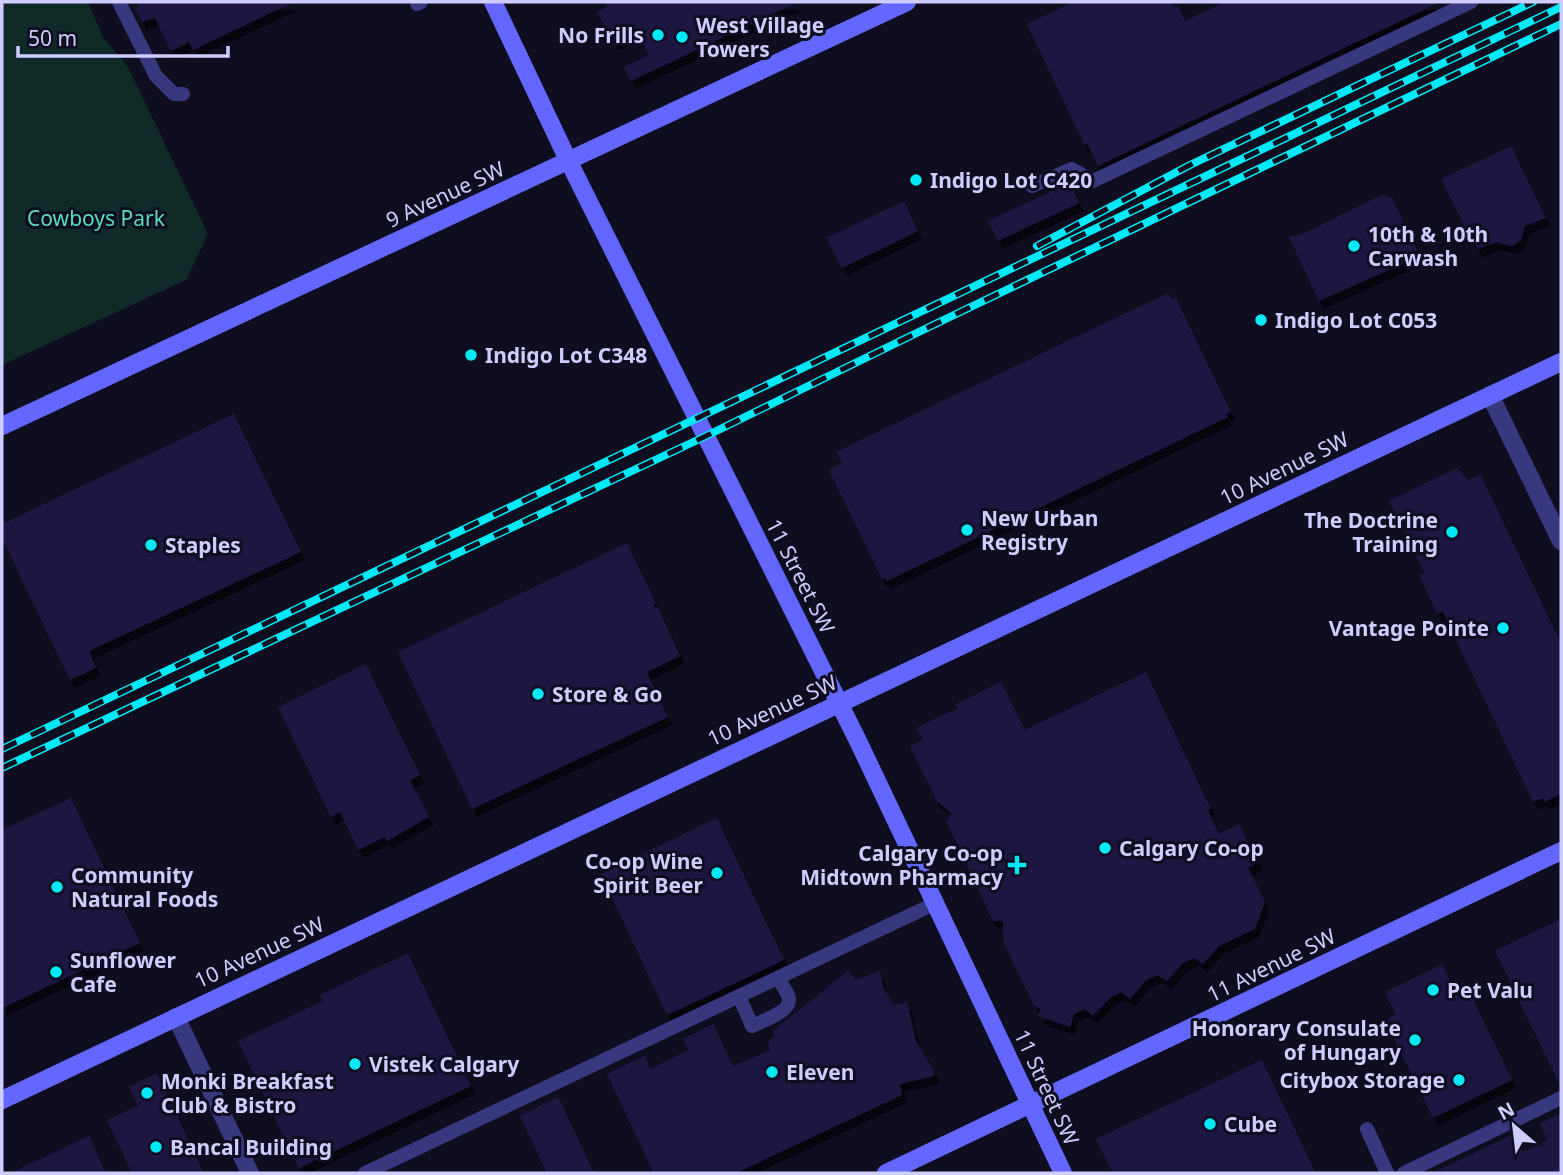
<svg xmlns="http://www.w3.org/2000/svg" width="1563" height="1175" viewBox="0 0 1563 1175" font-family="'Noto Sans',sans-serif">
  <defs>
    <filter id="shadow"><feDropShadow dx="4.5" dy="8" stdDeviation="0" flood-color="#0009"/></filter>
  </defs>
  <rect width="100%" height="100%" fill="#0f0d20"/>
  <polygon fill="#102a28" points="2,2 88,2 103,37 128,67 208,234 186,280 2,365"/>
  <g fill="#1f1941" filter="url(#shadow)">
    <polygon points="137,2 294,2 193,50 189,42 171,51 155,18 142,22 135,8 139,6"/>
    <polygon points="604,2 798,2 631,81 624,67 649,55 637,31 613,43 597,12 607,7"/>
    <polygon points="1074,2 1171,2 1174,8 1178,6 1185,21 1225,2 1440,2 1098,166 1087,143 1084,144 1027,24"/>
    <polygon points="1511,146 1546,218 1525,226 1521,240 1516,244 1510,246 1497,242 1478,249 1470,238 1441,179"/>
    <polygon points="1070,183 1079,203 998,241 988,221"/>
    <polygon points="1382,195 1392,198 1420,256 1319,301 1289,237 1302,234"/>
    <polygon points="904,201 918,231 842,268 827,238"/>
    <polygon points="1168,293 1172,300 1176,298 1231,412 1226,414 1228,417 887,581 885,577 882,579 829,470 842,463 836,452"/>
    <polygon points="234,414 301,552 89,651 96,668 70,680 2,538 2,524"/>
    <polygon points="1457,468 1468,480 1481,475 1561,643 1561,794 1544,802 1543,798 1533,802 1443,612 1437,614 1419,575 1425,573 1389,501"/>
    <polygon points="627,543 656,603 654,604 655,608 658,607 680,656 647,672 668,717 472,809 398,652"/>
    <polygon points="366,664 420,775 410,780 429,817 387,841 385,837 358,850 340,812 331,817 278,707"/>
    <polygon points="1146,672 1211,809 1208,810 1219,834 1239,824 1258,862 1248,868 1265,902 1255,929 1219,946 1203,964 1195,958 1183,963 1167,981 1158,975 1146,980 1130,999 1121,992 1110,998 1093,1016 1085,1009 1074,1014 1070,1027 1038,1016 1041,1009 1034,1006 1003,941 1003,921 993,921 946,821 952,814 936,800 910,746 923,740 916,728 958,708 956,704 1001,682 1025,730"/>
    <polygon points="71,798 140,943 2,1008 2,830"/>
    <polygon points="717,818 784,960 667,1015 601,874"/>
    <polygon points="1561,919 1561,1082 1559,1083 1495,951"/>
    <polygon points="408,953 471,1086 299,1168 238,1041 323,1001 320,995"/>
    <polygon points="1442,964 1453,987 1465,982 1512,1080 1433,1118 1385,1020 1396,1015 1385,992"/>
    <polygon points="848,971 856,980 880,971 883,987 894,1005 907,1002 916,1041 934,1071 934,1076 900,1084 902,1095 736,1173 654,1173 607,1074 645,1056 651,1069 689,1050 683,1039 713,1024 733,1066 771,1050 767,1042 775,1036 773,1031"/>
    <polygon points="1262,1060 1316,1173 1113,1173 1096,1139"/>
    <polygon points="157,1073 178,1117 204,1173 132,1173 107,1120 138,1106 129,1087"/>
    <polygon points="558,1097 564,1109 594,1173 547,1173 520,1116"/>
    <polygon points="1561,1113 1561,1173 1432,1173 1512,1135 1523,1152 1548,1140 1540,1124"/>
    <polygon points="89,1136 106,1173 11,1173"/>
  </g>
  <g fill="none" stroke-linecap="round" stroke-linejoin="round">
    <g stroke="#38387f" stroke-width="14">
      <polyline points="119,2 156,76 174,94 183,94"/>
      <polyline points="417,4 421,2"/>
      <polyline points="1032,186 1072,169 1093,181 1471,2"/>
      <path d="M739,996L752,1026C761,1022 791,1011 789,999C788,992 781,984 778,978"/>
      <polyline points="1367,1129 1387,1173"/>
      <polyline points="365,1173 936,903"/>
      <polyline points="1404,1173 1561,1098"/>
    </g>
    <g stroke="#38387f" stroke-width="18">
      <polyline points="1490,395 1561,541"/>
      <polyline points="176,1017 250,1173"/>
    </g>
    <g stroke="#6367ff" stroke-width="18">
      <polyline points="493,2 569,162 859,743 1063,1173"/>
      <polyline points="2,426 907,2"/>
      <polyline points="2,1100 1561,362"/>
      <polyline points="886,1173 1561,851"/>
    </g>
    <g stroke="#01e9f6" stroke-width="8">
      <g id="rail">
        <polyline points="1037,246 1190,165 1533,2"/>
        <polyline points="2,749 1561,7"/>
        <polyline points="2,768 706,436 929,327 1561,24"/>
      </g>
    </g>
    <use href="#rail" stroke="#0f0d20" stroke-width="5" stroke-dasharray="16" stroke-linecap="butt"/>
  </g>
  <g fill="#01e9f6" stroke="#0f0d20" stroke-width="2.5">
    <circle cx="658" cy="35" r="7"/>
    <circle cx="682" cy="37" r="7"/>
    <circle cx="916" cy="180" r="7"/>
    <circle cx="1354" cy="246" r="7"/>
    <circle cx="1261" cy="320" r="7"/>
    <circle cx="471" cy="355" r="7"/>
    <circle cx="967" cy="530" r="7"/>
    <circle cx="1452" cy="532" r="7"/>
    <circle cx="151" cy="545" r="7"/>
    <circle cx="1503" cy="628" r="7"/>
    <circle cx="538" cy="694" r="7"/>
    <circle cx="1105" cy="848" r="7"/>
    <path d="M1013.5 854.5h7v7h7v7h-7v7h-7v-7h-7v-7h7z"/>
    <circle cx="717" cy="873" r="7"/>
    <circle cx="57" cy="887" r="7"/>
    <circle cx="56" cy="972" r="7"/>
    <circle cx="1433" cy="990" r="7"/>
    <circle cx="1415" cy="1040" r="7"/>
    <circle cx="355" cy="1064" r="7"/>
    <circle cx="772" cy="1072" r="7"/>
    <circle cx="1459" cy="1080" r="7"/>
    <circle cx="147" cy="1093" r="7"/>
    <circle cx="1210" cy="1124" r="7"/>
    <circle cx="156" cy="1147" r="7"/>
  </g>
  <g text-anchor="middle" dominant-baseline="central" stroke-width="6" stroke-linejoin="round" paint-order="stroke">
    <g font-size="21" font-weight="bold" fill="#cfccff" stroke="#0f0d20" text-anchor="start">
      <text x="696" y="25">West Village<tspan x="696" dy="24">Towers</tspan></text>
      <text x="644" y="35" text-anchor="end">No Frills</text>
      <text x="930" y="180">Indigo Lot C420</text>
      <text x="1368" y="234">10th &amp; 10th<tspan x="1368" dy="24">Carwash</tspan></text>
      <text x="1275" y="320">Indigo Lot C053</text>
      <text x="485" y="355">Indigo Lot C348</text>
      <text x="981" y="518">New Urban<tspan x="981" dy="24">Registry</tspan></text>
      <text x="1438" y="520" text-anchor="end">The Doctrine<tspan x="1438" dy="24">Training</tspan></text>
      <text x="165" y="545">Staples</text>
      <text x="1489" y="628" text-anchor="end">Vantage Pointe</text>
      <text x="552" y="694">Store &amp; Go</text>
      <text x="1119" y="848">Calgary Co-op</text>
      <text x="1003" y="853" text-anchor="end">Calgary Co-op<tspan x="1003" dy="24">Midtown Pharmacy</tspan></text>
      <text x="703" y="861" text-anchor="end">Co-op Wine<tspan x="703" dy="24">Spirit Beer</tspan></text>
      <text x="71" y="875">Community<tspan x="71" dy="24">Natural Foods</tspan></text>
      <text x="70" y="960">Sunflower<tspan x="70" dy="24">Cafe</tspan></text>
      <text x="1447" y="990">Pet Valu</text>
      <text x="1401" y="1028" text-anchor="end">Honorary Consulate<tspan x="1401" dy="24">of Hungary</tspan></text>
      <text x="369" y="1064">Vistek Calgary</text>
      <text x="786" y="1072">Eleven</text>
      <text x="1445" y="1080" text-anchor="end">Citybox Storage</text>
      <text x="161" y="1081">Monki Breakfast<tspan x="161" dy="24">Club &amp; Bistro</tspan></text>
      <text x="1224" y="1124">Cube</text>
      <text x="170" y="1147">Bancal Building</text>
    </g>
    <g font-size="21" fill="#cfccff" stroke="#0f0d20">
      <text transform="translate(445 194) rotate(-25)">9 Avenue SW</text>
      <text transform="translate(1284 468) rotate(-26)">10 Avenue SW</text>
      <text transform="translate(801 576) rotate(63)">11 Street SW</text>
      <text transform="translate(772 710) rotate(-25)">10 Avenue SW</text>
      <text transform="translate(259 952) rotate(-25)">10 Avenue SW</text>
      <text transform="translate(1271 965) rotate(-26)">11 Avenue SW</text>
      <text transform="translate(1047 1087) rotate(65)">11 Street SW</text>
    </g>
    <g font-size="21" fill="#59deb7" stroke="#0f0d20">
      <text x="96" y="218">Cowboys Park</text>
    </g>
  </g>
  <rect width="1563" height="1175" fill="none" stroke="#cfccff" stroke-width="7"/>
  <g transform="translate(1514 1126) rotate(332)" stroke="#0f0d20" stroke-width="5" paint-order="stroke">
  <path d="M0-5L12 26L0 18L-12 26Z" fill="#cfccff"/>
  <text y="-10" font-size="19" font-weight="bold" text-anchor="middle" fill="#cfccff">N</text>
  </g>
  <path d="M18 46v10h210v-10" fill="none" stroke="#cfccff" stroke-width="3.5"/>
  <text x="28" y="46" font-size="21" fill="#cfccff" stroke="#0f0d20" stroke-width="5" paint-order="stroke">50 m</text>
</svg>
